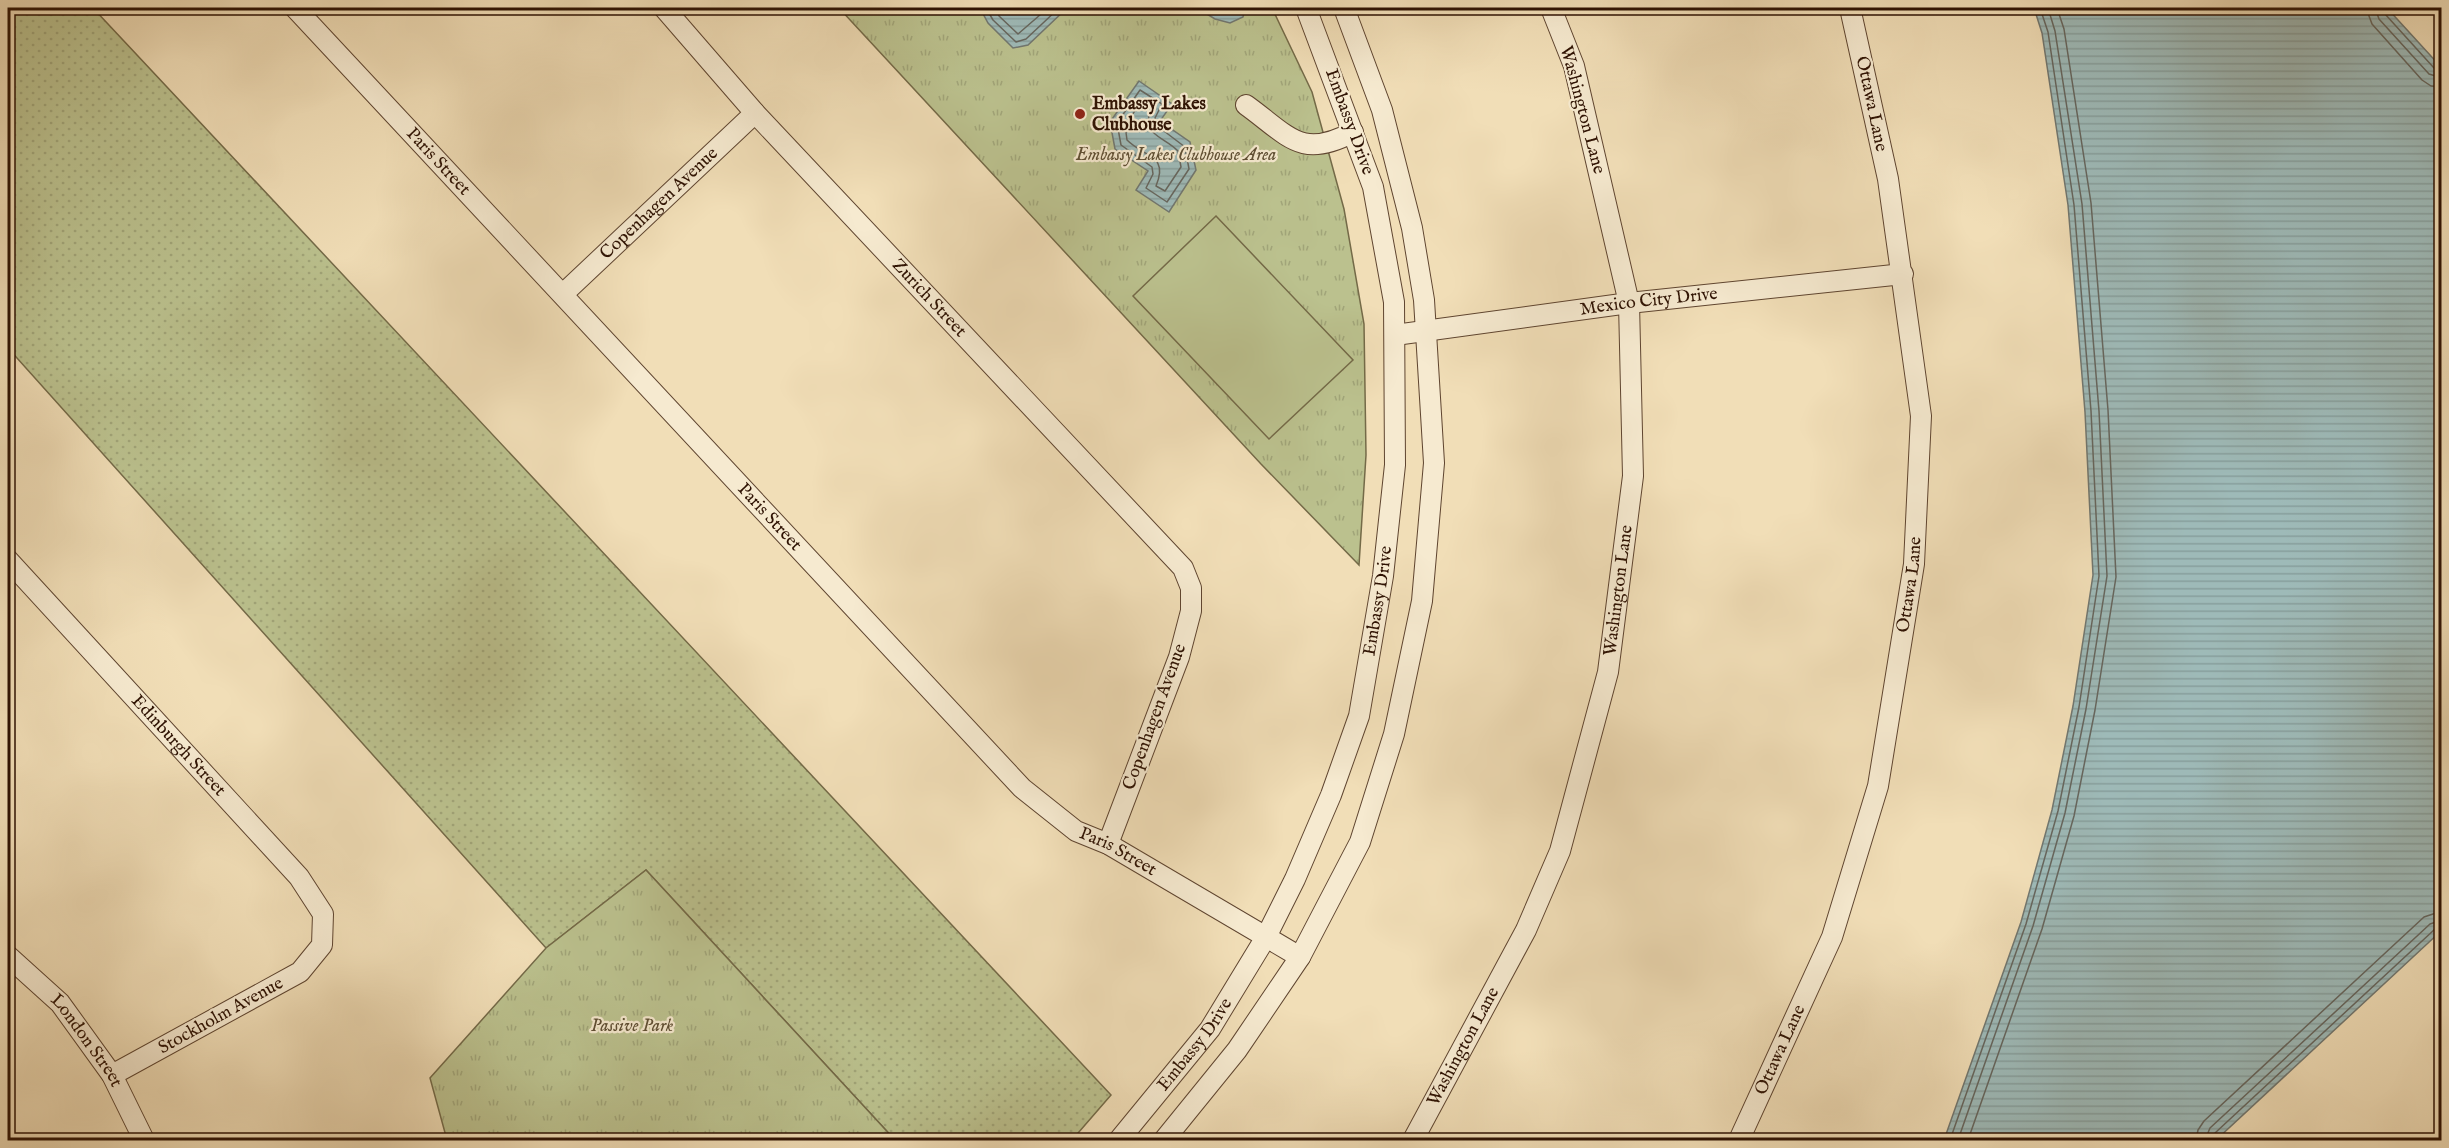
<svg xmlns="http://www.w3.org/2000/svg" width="2449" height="1148" viewBox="0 0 2449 1148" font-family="'IM FELL English',serif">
  <defs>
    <pattern id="grass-dots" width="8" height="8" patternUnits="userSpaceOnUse" patternTransform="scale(1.5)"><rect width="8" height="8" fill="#bbc18e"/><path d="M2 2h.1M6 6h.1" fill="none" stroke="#a1a579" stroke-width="1.8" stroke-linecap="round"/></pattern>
    <pattern id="park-tufts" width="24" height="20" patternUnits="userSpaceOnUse" patternTransform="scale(1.5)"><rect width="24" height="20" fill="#bbc18e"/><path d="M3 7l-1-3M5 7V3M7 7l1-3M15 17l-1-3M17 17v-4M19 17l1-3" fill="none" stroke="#a1a579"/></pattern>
    <pattern id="water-rules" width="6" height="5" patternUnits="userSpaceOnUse" patternTransform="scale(1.5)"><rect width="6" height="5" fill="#9ebab8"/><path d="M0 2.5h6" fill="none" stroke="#889f9d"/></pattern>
  </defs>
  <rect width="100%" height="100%" fill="#f1deb7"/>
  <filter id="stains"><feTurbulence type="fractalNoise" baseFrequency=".00333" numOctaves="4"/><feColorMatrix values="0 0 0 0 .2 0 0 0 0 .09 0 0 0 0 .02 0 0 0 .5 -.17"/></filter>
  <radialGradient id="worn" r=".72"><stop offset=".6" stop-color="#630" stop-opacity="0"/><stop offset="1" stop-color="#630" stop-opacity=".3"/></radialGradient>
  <polygon fill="url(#grass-dots)" stroke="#746a48" stroke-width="1.5" points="8,8 93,8 1111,1095 1072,1140 895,1140 646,870 546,948 8,348"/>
  <g fill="url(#park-tufts)" stroke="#746a48" stroke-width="1.5">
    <polygon points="839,8 1272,8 1312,92 1344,209 1364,324 1366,455 1359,565 1261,464"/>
    <polygon points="646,870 895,1140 447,1140 430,1078 546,948"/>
  </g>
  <polygon fill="#bbc18e" stroke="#746a48" stroke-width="1.5" points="1216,216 1353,360 1269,439 1133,296"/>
  <g fill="url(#water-rules)" stroke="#717770" stroke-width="1.5">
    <polygon points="980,8 1067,8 1028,45 1013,48 988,23"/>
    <polygon points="1197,8 1245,8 1243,17 1230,23 1215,19"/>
    <polygon points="2034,8 2387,8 2441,67 2441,931 2216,1140 1944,1140 2021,922 2052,810 2073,706 2093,575 2085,412 2068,205 2042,33"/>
    <polygon points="1139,81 1172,104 1160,121 1190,142 1196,170 1169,212 1136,190 1148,171 1115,149 1110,122"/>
  </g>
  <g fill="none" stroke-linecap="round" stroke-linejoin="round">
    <g stroke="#66665e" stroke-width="1.5">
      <polyline points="986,8 993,20 1016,42 1026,39 1059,8"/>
      <polyline points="995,8 999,16 1018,34 1048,8"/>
      <polyline points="2366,8 2372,24 2422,80 2431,86 2442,87"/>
      <polyline points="2375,8 2379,19 2429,74 2442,78"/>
      <polyline points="2383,8 2385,14 2434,68 2442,71"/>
      <polygon points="1140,90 1162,104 1155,118 1156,125 1185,147 1189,169 1167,202 1146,188 1153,174 1152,167 1121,145 1117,123"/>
      <path d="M1144,101L1152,107C1139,135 1162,135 1178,151L1181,167L1165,191L1156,186C1169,155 1145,158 1127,140L1125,125L1141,102Z"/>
      <polyline points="1950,1140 2026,924 2058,811 2079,707 2099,576 2091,411 2074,205 2048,32 2040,8"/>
      <polyline points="1958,1140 2033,926 2065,813 2086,709 2107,576 2099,411 2082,204 2055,31 2048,8"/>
      <polyline points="1968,1140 2042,929 2074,816 2095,710 2116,577 2108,410 2091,203 2064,29 2057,8"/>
      <polyline points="2196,1140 2198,1130 2204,1121 2424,917 2442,911"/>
      <polyline points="2205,1140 2210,1128 2430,924 2442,920"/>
      <polyline points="2213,1140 2215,1133 2435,929 2442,928"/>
    </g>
    <g stroke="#5f4530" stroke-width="22">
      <g id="street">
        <path id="s1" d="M295,8L1022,788L1076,831L1108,844L1300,957"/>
        <path id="s2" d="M664,8L755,113L1183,568L1191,588V611L1179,657L1108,844"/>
        <path d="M1246,105C1289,136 1301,160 1353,132"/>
        <path id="s3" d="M563,294L755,113"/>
        <path id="s4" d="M1395,335L1629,303L1903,274"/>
        <path id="s5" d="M8,560L299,877L323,914L322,945L300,972L112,1075"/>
        <path id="s6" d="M8,956L60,1003L112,1075L144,1140"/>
        <path id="s7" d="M1119,1140L1210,1029L1266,937L1295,879L1331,795L1359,716L1383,576L1395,465L1394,302L1373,187L1306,8"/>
        <polyline points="1164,1140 1237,1050 1300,957 1360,842 1394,734 1422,601 1434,463 1424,300 1412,228 1382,110 1344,8"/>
        <path id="s8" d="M1413,1140L1526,930L1560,851L1608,672L1633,476L1629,303L1574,66L1551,8"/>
        <path id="s9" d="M1739,1140L1832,937L1878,786L1914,564L1921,416L1888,179L1850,8"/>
      </g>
    </g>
    <use href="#street" stroke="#f6ead0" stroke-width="20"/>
  </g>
  <circle fill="#8f2418" stroke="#f6ead0" stroke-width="2" cx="1080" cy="114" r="6"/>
  <g text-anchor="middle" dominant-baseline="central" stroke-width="4.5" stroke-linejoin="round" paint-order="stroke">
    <g font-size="18" font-weight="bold" fill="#2e1203" stroke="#f6ead0" text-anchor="start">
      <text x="1092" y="104">Embassy Lakes<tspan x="1092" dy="21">Clubhouse</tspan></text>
    </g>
    <g font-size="18" fill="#2e1203" stroke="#f6ead0">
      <text transform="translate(1871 104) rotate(78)">Ottawa Lane</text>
      <text transform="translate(1582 110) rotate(75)">Washington Lane</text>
      <text transform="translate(1349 122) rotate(70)">Embassy Drive</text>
      <text stroke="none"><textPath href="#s1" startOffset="210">Paris Street</textPath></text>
      <text stroke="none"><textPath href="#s3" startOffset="132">Copenhagen Avenue</textPath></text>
      <text stroke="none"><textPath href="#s2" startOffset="393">Zurich Street</textPath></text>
      <text stroke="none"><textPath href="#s4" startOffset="256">Mexico City Drive</textPath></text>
      <text stroke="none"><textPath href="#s1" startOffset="696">Paris Street</textPath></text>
      <text stroke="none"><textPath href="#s9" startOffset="585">Ottawa Lane</textPath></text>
      <text stroke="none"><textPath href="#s8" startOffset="592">Washington Lane</textPath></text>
      <text stroke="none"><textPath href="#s7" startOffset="608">Embassy Drive</textPath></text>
      <text transform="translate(1155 717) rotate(-70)">Copenhagen Avenue</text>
      <text stroke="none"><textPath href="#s5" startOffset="252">Edinburgh Street</textPath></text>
      <text stroke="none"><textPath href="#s1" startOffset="1182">Paris Street</textPath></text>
      <text transform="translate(221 1016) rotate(-29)">Stockholm Avenue</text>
      <text stroke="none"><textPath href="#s6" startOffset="116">London Street</textPath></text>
      <text stroke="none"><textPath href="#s7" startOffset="122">Embassy Drive</textPath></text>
      <text stroke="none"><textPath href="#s8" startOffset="106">Washington Lane</textPath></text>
      <text stroke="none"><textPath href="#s9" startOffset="99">Ottawa Lane</textPath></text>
    </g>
    <g font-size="18" font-style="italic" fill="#5f4f34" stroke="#f6ead0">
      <text x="1176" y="155">Embassy Lakes Clubhouse Area</text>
      <text x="632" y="1026">Passive Park</text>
    </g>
  </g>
  <rect width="2449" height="1148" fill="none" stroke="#f1deb7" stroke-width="30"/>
  <rect x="9" y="9" width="2431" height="1130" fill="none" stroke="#2e1203" stroke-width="3"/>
  <rect x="15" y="15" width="2419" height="1118" fill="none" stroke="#2e1203" stroke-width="1.5"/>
  <rect width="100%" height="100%" filter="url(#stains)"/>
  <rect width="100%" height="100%" fill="url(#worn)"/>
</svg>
